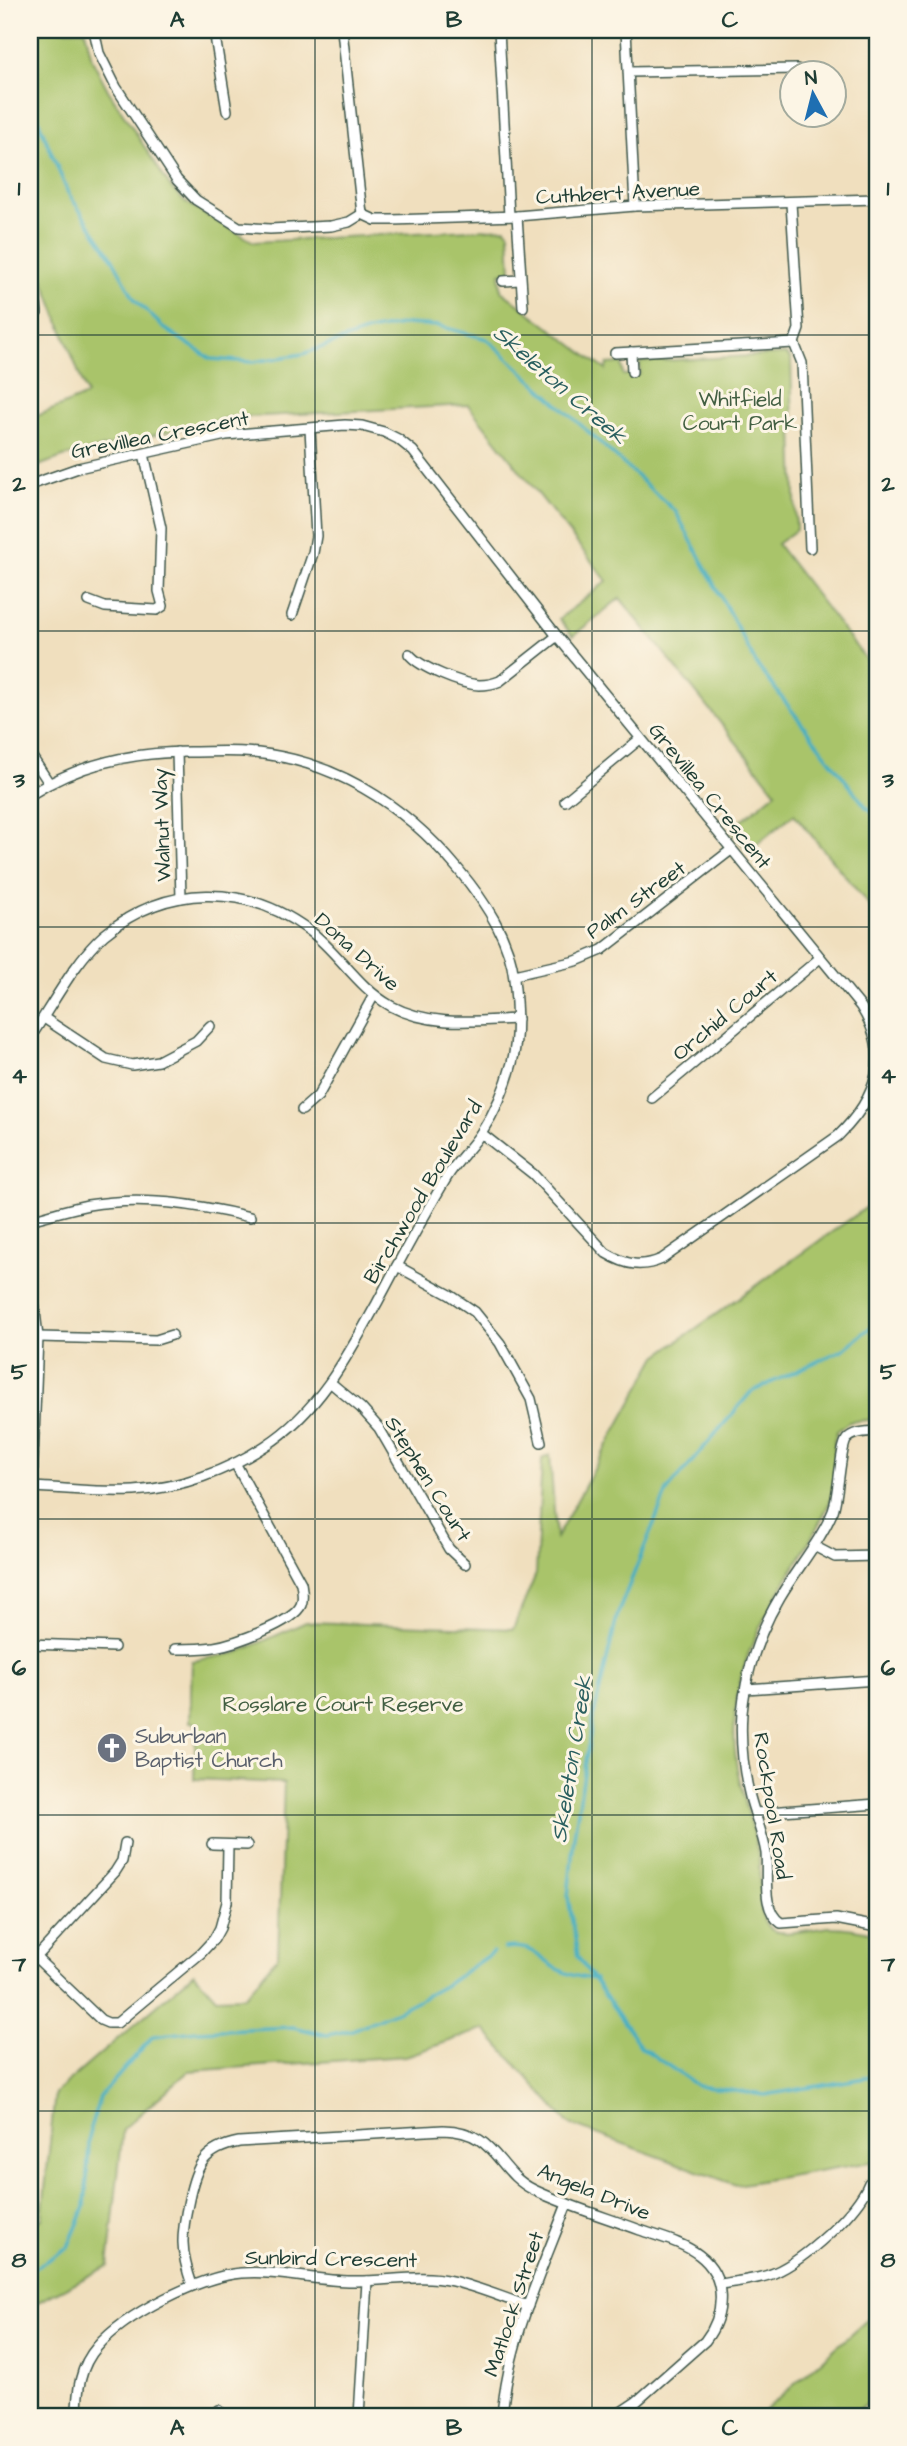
<svg xmlns="http://www.w3.org/2000/svg" width="907" height="2446" viewBox="0 0 907 2446" font-family="'Architects Daughter',sans-serif">
  <rect width="100%" height="100%" fill="#fcf5e5"/>
  <filter id="ink" filterUnits="userSpaceOnUse"><feTurbulence type="fractalNoise" baseFrequency=".0143" numOctaves="2"/><feDisplacementMap in="SourceGraphic" scale="14" xChannelSelector="R" yChannelSelector="G"/><feConvolveMatrix kernelMatrix="1 2 1 2 8 2 1 2 1" color-interpolation-filters="sRGB"/></filter>
  <filter id="wash" filterUnits="userSpaceOnUse"><feTurbulence type="fractalNoise" baseFrequency=".00686" numOctaves="4" result="noise"/><feDisplacementMap in="SourceGraphic" scale="28" xChannelSelector="R" yChannelSelector="G"/><feGaussianBlur stdDeviation="1.57" result="paint"/><feColorMatrix in="noise" values="0 0 0 0 0 0 0 0 0 0 0 0 0 0 0 0 0 1.4 0 .05"/><feComposite in="paint" operator="in"/></filter>
  <g filter="url(#wash)">
    <rect width="100%" height="100%" fill="#f0dfbe"/>
    <g fill="#a9c46a" stroke="#64804f" stroke-width="2">
      <polygon points="30,30 85,30 92,59 108,90 171,188 183,200 211,218 254,242 505,228 509,233 511,272 500,273 501,291 606,370 607,364 622,363 623,375 640,374 640,362 786,354 791,359 796,530 777,544 877,674 877,915 794,814 748,851 730,830 776,792 620,598 573,636 559,619 607,581 468,405 226,418 63,457 30,469 30,419 87,395 30,244"/>
      <path d="M877,1200V1419L849,1422L837,1431L834,1441L835,1477L830,1502C786,1595 723,1648 736,1761C740,1795 755,1826 759,1860C761,1879 755,1920 772,1930C785,1937 815,1928 830,1927C846,1927 862,1930 877,1934V2161L736,2185L569,2124L484,2029L406,2056L189,2071L123,2129L108,2266L30,2306V2225L42,2219L55,2093L194,1973L216,1998L244,1997L278,1956L284,1783L194,1779L196,1723L190,1722L192,1661L237,1653L306,1622L513,1629L536,1574L542,1459L550,1455L556,1538L657,1356Z"/>
      <polygon points="877,2311 877,2394 852,2416 759,2416"/>
    </g>
    <g fill="none" stroke-linecap="round" stroke-linejoin="round">
      <g stroke="#43aec2" stroke-width="3.5">
        <polyline points="30,86 40,125 68,193 110,254 135,300 164,328 211,359 253,362 303,354 368,331 406,324 439,326 487,339 676,512 757,665 866,807 877,814"/>
        <polyline points="877,1322 844,1349 751,1392 667,1491 618,1613 592,1723 574,1836 568,1897 578,1957 641,2047 698,2086 765,2095 877,2076"/>
        <path d="M504,1948C532,1944 534,1955 556,1968C568,1975 581,1978 595,1979"/>
        <polyline points="30,2271 68,2247 85,2207 90,2128 100,2097 153,2036 197,2031 293,2027 327,2035 352,2030 399,2010 444,1986 493,1952"/>
      </g>
    </g>
  </g>
  <g filter="url(#ink)">
    <g fill="none" stroke-linecap="round" stroke-linejoin="round">
      <g stroke="#3e5549" stroke-width="12">
        <g id="minor">
          <polyline points="94,30 99,53 116,87 177,180 196,200 239,227 270,229 331,226 349,222 362,214"/>
          <polyline points="214,30 227,111"/>
          <polyline points="342,30 362,214"/>
          <polyline points="499,30 509,216"/>
          <polyline points="626,30 635,206"/>
          <polyline points="629,72 797,69"/>
          <polyline points="362,214 375,220 392,220 517,216 635,206 877,199"/>
          <polyline points="517,216 523,307"/>
          <polyline points="30,276 35,292 37,313"/>
          <polyline points="503,281 520,280"/>
          <polyline points="794,343 802,363 810,548"/>
          <polyline points="631,352 632,372"/>
          <polyline points="615,353 794,343 799,329 791,203"/>
          <path d="M30,485L78,468L226,435L345,425L362,426L384,432L398,439L413,451L557,636L861,1007C892,1056 877,1098 838,1136L662,1259C641,1268 626,1265 606,1253L533,1174L481,1133"/>
          <polyline points="89,601 105,607 157,610 163,606 159,591 161,528 144,454"/>
          <polyline points="292,615 313,553 316,536 310,429"/>
          <path d="M409,654C419,667 461,684 479,685C487,685 493,684 500,681L557,636"/>
          <polyline points="177,752 181,898"/>
          <polyline points="30,754 49,783"/>
          <path d="M30,795C78,764 131,752 189,752C207,752 226,751 244,752C331,757 404,804 458,869C484,900 510,938 514,979C517,1006 519,1036 512,1063C506,1086 495,1112 481,1133C471,1148 457,1161 447,1177C422,1218 399,1262 376,1305C347,1358 317,1413 265,1446C227,1471 180,1488 134,1491C100,1493 64,1488 30,1487"/>
          <polyline points="565,801 640,739"/>
          <polyline points="514,975 576,961 602,950 731,850"/>
          <polyline points="44,1018 106,1059 132,1065 158,1061 196,1041 210,1026"/>
          <path d="M30,1038C51,1007 76,959 104,935C167,883 246,883 310,931C339,953 358,988 391,1006C430,1027 475,1021 517,1019"/>
          <polyline points="652,1098 820,958"/>
          <polyline points="302,1110 318,1096 374,995"/>
          <path d="M30,1220C49,1215 68,1209 88,1205C143,1196 196,1204 250,1217"/>
          <polyline points="397,1266 450,1295 475,1312 500,1343 531,1399 541,1442"/>
          <polyline points="30,1269 38,1337 32,1487"/>
          <polyline points="38,1337 156,1340 172,1335"/>
          <polyline points="331,1383 361,1408 379,1428 449,1549 465,1564"/>
          <path d="M877,1431C868,1432 854,1431 847,1439C840,1447 839,1494 833,1511C820,1542 797,1568 780,1597C759,1632 746,1672 742,1713C740,1741 743,1769 750,1797C755,1816 763,1834 766,1853C768,1875 761,1910 781,1923L836,1919L877,1927"/>
          <polyline points="814,1546 835,1557 877,1556"/>
          <polyline points="30,1644 114,1647"/>
          <path d="M175,1649C188,1649 201,1649 214,1647C233,1644 293,1623 301,1605C304,1598 302,1590 301,1583L235,1463"/>
          <polyline points="746,1689 877,1680"/>
          <polyline points="755,1813 877,1804"/>
          <polyline points="212,1844 247,1845"/>
          <polyline points="30,1952 101,2020 108,2023 117,2023 201,1953 214,1939 220,1928 227,1902 228,1845"/>
          <polyline points="30,1964 115,1872 122,1861 125,1843"/>
          <path d="M720,2284C738,2281 757,2280 774,2273C804,2260 857,2213 869,2183"/>
          <path d="M192,2285C180,2250 181,2235 189,2199C196,2166 203,2149 239,2142L443,2130C498,2131 495,2171 534,2190C568,2206 605,2217 640,2230C660,2237 682,2242 699,2255C728,2277 725,2315 705,2341L636,2402L615,2416"/>
          <path d="M77,2416C77,2391 80,2366 97,2347C125,2314 199,2277 241,2273C278,2270 315,2281 352,2281C385,2282 420,2273 452,2281C478,2287 503,2298 528,2306"/>
          <polyline points="216,2416 219,2410"/>
          <polyline points="359,2416 367,2281"/>
          <path d="M502,2416C508,2342 541,2272 567,2204"/>
        </g>
      </g>
      <use href="#minor" stroke="#fff" stroke-width="9"/>
    </g>
  </g>
  <path fill="none" stroke="#1f3d34" stroke-width="2" stroke-opacity="0.55" d="M315,30V2416M592,30V2416M30,335H877M30,631H877M30,927H877M30,1223H877M30,1519H877M30,1815H877M30,2111H877"/>
  <defs>
    <g id="church-disc" transform="scale(1.575)"><circle r="9.5" fill="#6b7280" stroke="#fcf5e5"/><path d="M-1.2-6h2.4v3.5h3.3v2.4h-3.3V6h-2.4V-.1h-3.3v-2.4h3.3Z" fill="#fff"/></g>
  </defs>
  <g fill-rule="evenodd">
    <use href="#church-disc" x="112" y="1748"/>
  </g>
  <g text-anchor="middle" dominant-baseline="central" stroke-width="6" stroke-linejoin="round" paint-order="stroke">
    <g font-size="21" fill="#1f3d34" stroke="#fcf5e5">
      <text transform="translate(618 193) rotate(-3)">Cuthbert Avenue</text>
      <text transform="translate(160 435) rotate(-11)">Grevillea Crescent</text>
      <text transform="translate(710 796) rotate(51)">Grevillea Crescent</text>
      <text transform="translate(162 825) rotate(-92)">Walnut Way</text>
      <text transform="translate(636 900) rotate(-36)">Palm Street</text>
      <text transform="translate(357 952) rotate(42)">Dona Drive</text>
      <text transform="translate(725 1015) rotate(-40)">Orchid Court</text>
      <text transform="translate(423 1192) rotate(-59)">Birchwood Boulevard</text>
      <text transform="translate(428 1479) rotate(58)">Stephen Court</text>
      <text transform="translate(772 1806) rotate(81)">Rockpool Road</text>
      <text transform="translate(594 2192) rotate(22)">Angela Drive</text>
      <text transform="translate(331 2259) rotate(1)">Sunbird Crescent</text>
      <text transform="translate(514 2304) rotate(-72)">Matlock Street</text>
    </g>
    <g font-size="21" fill="#425f42" stroke="#fcf5e5">
      <text x="740" y="399">Whitfield<tspan x="740" dy="24">Court Park</tspan></text>
      <text x="343" y="1704">Rosslare Court Reserve</text>
    </g>
    <g font-size="21" fill="#5b616d" stroke="#fcf5e5" text-anchor="start">
      <text x="135" y="1736">Suburban<tspan x="135" dy="24">Baptist Church</tspan></text>
    </g>
    <g font-size="23" font-style="italic" fill="#2a5f5f" stroke="#fcf5e5">
      <text transform="translate(560 385) rotate(41)">Skeleton Creek</text>
      <text transform="translate(572 1759) rotate(-81)">Skeleton Creek</text>
    </g>
  </g>
  <rect width="907" height="2446" fill="none" stroke="#fcf5e5" stroke-width="77"/>
  <g transform="translate(813 94) rotate(353)"><circle r="33" fill="#fcf5e5" stroke="#a4ab9e" stroke-width="2"/>
  <path d="M0-5L12 26L0 18L-12 26Z" fill="#1f6fb2"/>
  <text y="-10" font-size="19" font-weight="bold" text-anchor="middle" fill="#1f3d34">N</text>
  </g>
  <rect x="38" y="38" width="831" height="2370" fill="none" stroke="#1f3d34" stroke-width="2.5"/>
  <g font-size="23" text-anchor="middle" font-weight="bold" fill="#1f3d34">
    <text x="177" y="27">A</text>
    <text x="454" y="27">B</text>
    <text x="730" y="27">C</text>
    <text x="19" y="195">1</text>
    <text x="888" y="195">1</text>
    <text x="19" y="491">2</text>
    <text x="888" y="491">2</text>
    <text x="19" y="787">3</text>
    <text x="888" y="787">3</text>
    <text x="19" y="1083">4</text>
    <text x="888" y="1083">4</text>
    <text x="19" y="1379">5</text>
    <text x="888" y="1379">5</text>
    <text x="19" y="1675">6</text>
    <text x="888" y="1675">6</text>
    <text x="19" y="1971">7</text>
    <text x="888" y="1971">7</text>
    <text x="19" y="2267">8</text>
    <text x="888" y="2267">8</text>
    <text x="177" y="2435">A</text>
    <text x="454" y="2435">B</text>
    <text x="730" y="2435">C</text>
  </g>
</svg>
